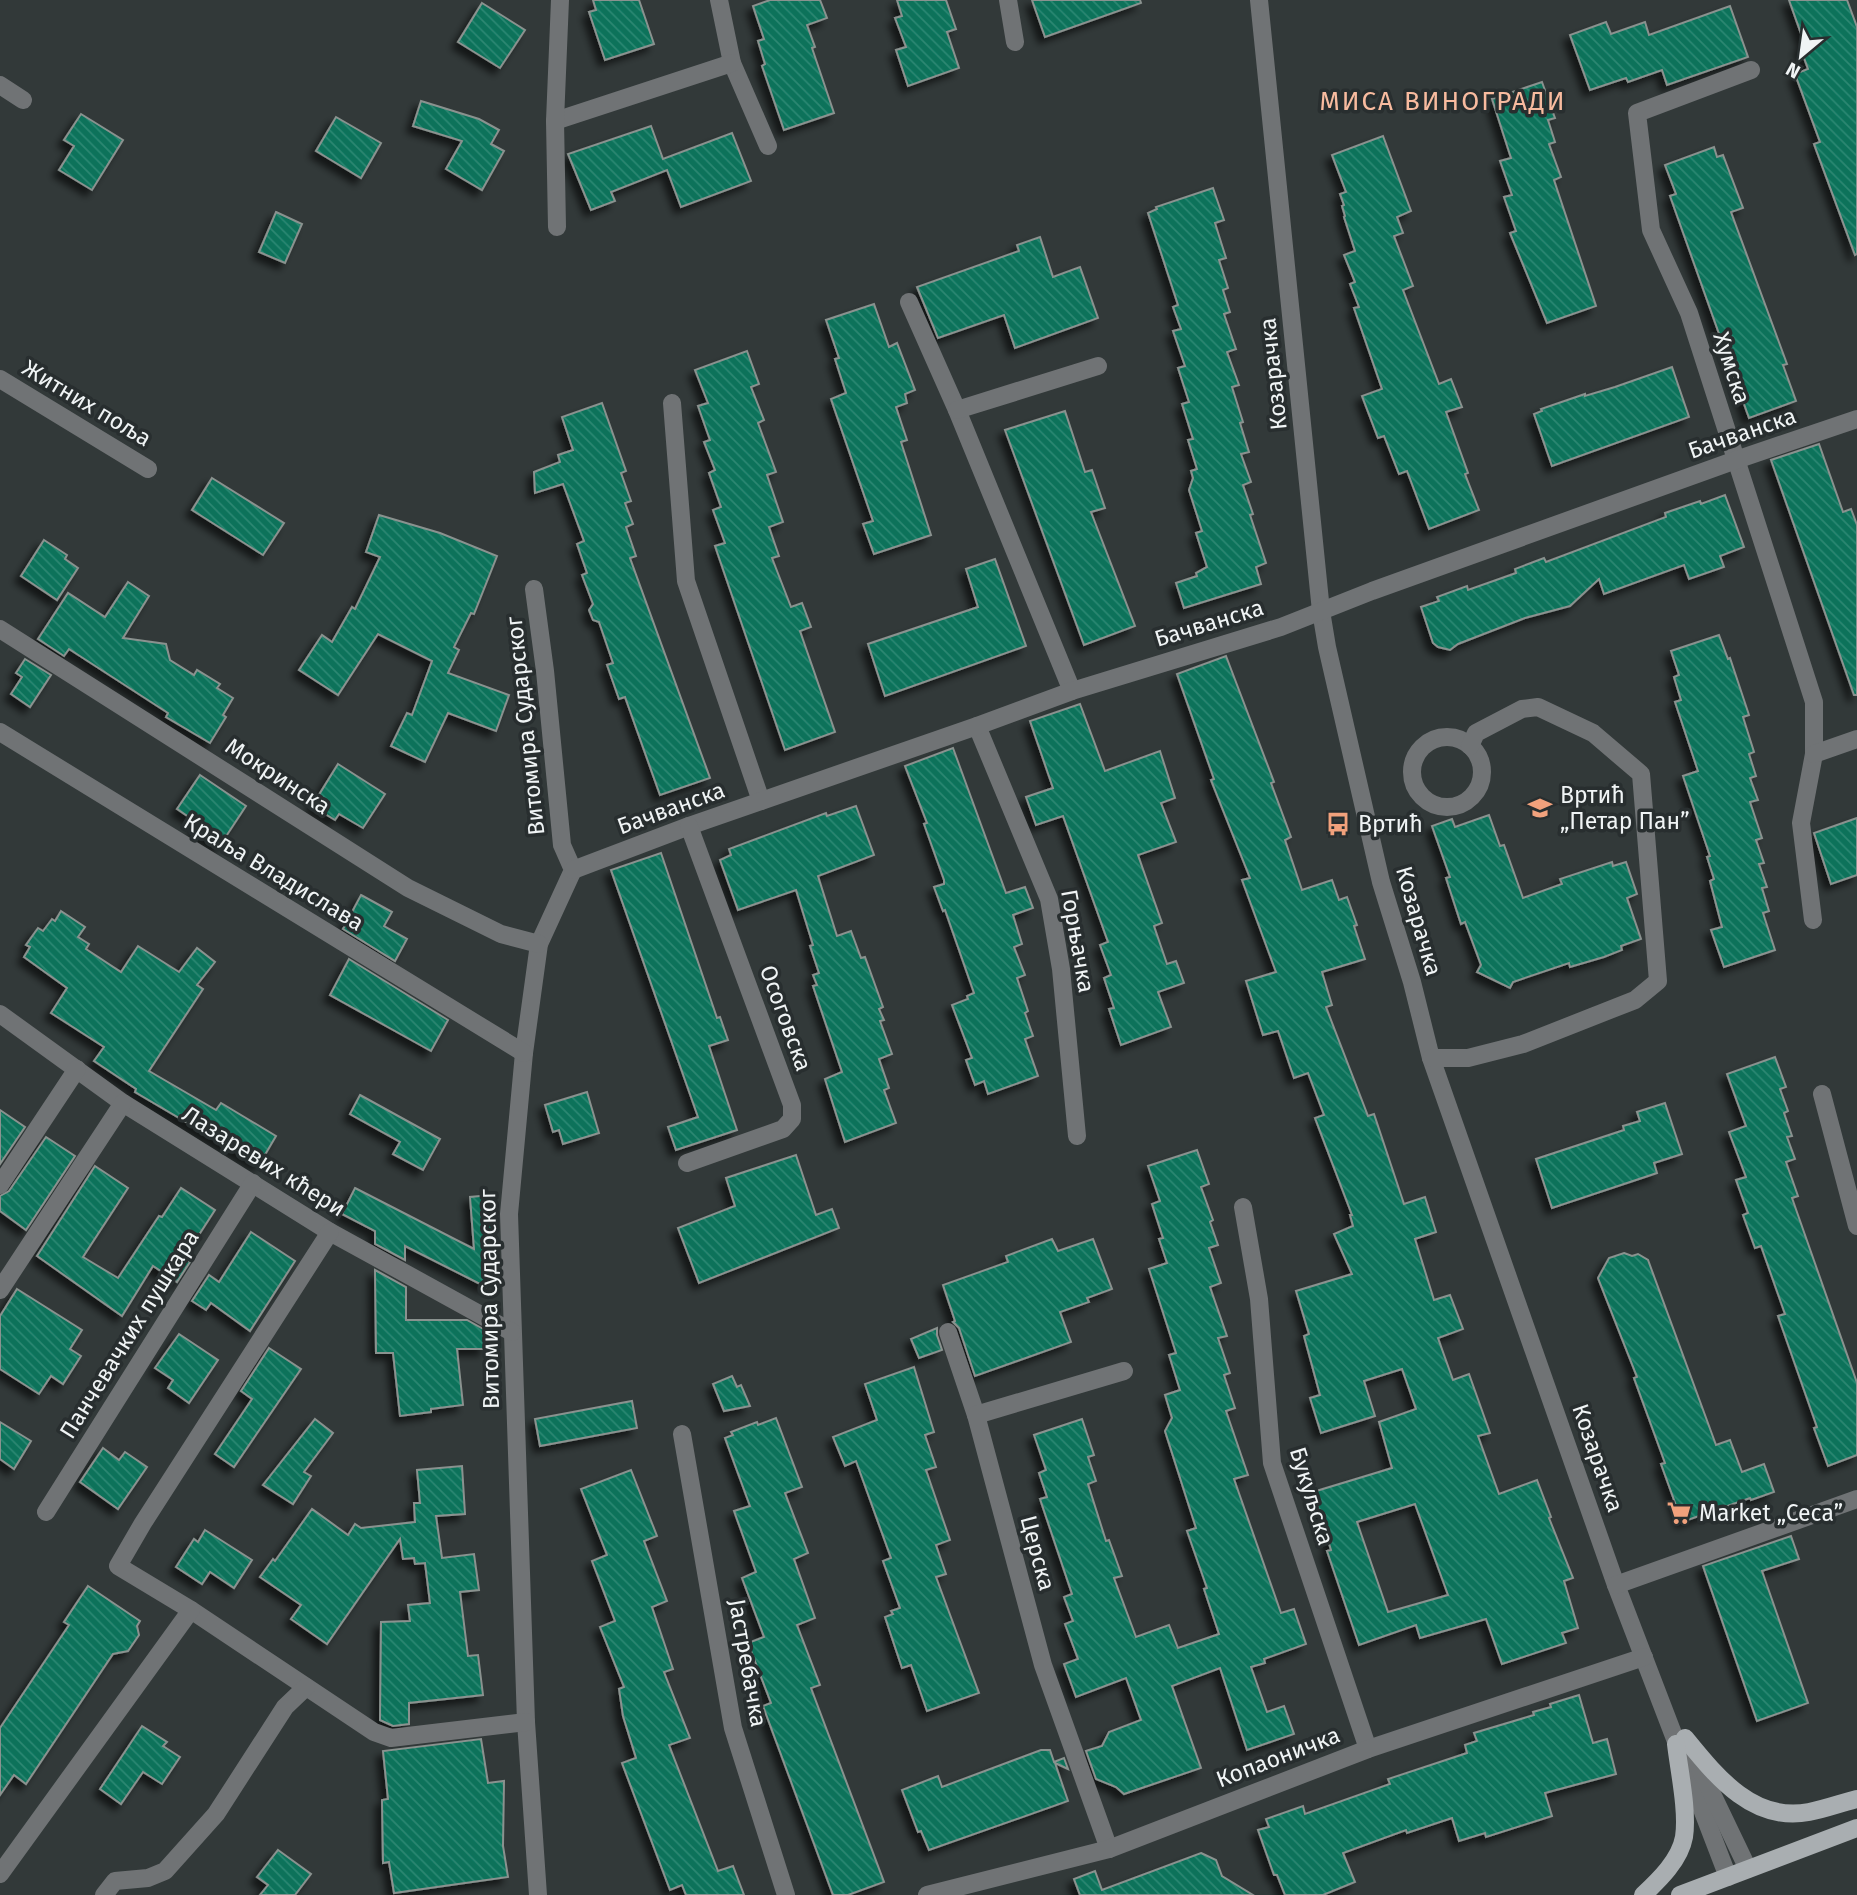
<svg xmlns="http://www.w3.org/2000/svg" width="1857" height="1895" viewBox="0 0 1857 1895" font-family="'Fira Sans',sans-serif">
  <defs>
    <pattern id="building-back-hatch" width="6" height="6" patternUnits="userSpaceOnUse" patternTransform="scale(1.75)"><rect width="6" height="6" fill="#09725a"/><path d="M-1 5l2 2M0 0l6 6M5-1l2 2" fill="none" stroke="#2d8772"/></pattern>
    <filter id="shadow"><feDropShadow dx="-6" dy="6" stdDeviation="3.5" flood-color="#0009"/></filter>
  </defs>
  <rect width="100%" height="100%" fill="#323939"/>
  <g fill="url(#building-back-hatch)" stroke="#8a928f" stroke-width="2" fill-rule="evenodd" filter="url(#shadow)">
    <polygon points="593,0 639,0 654,44 605,60 589,12 596,10"/>
    <polygon points="770,0 820,0 827,18 807,25 815,47 812,48 834,113 784,130 762,66 765,64 758,41 764,39 753,6"/>
    <polygon points="897,0 946,0 956,29 947,32 959,68 908,86 896,50 906,47 895,18 902,16"/>
    <polygon points="1032,0 1140,0 1141,3 1045,37"/>
    <polygon points="1789,0 1847,0 1857,27 1857,254 1855,255 1814,144 1820,142 1795,74 1808,69 1800,47 1805,45"/>
    <polygon points="482,3 525,30 500,68 458,42"/>
    <polygon points="1730,6 1748,57 1667,85 1662,70 1628,82 1626,78 1590,90 1570,35 1606,22 1611,34 1645,22 1649,35"/>
    <polygon points="1542,82 1555,118 1548,120 1555,142 1549,144 1561,177 1554,180 1596,306 1547,323 1510,233 1516,231 1504,197 1512,195 1500,161 1511,158 1492,99"/>
    <polygon points="421,101 479,119 499,130 491,144 504,151 482,190 446,169 462,141 413,126"/>
    <polygon points="81,114 123,140 92,190 59,170 74,146 64,140"/>
    <polygon points="336,117 381,143 361,178 316,151"/>
    <polygon points="651,126 663,159 732,133 751,181 681,207 667,170 611,192 615,201 591,210 568,154"/>
    <polygon points="1383,136 1411,211 1397,217 1403,233 1394,236 1413,286 1403,290 1439,384 1451,379 1462,407 1446,412 1468,473 1465,474 1479,510 1429,529 1407,471 1399,474 1384,436 1378,438 1362,396 1382,389 1354,308 1359,307 1350,284 1355,282 1344,255 1355,251 1344,217 1345,216 1342,206 1344,205 1340,194 1346,192 1332,155"/>
    <polygon points="1714,147 1717,157 1723,155 1743,208 1731,212 1787,364 1783,365 1796,401 1749,418 1670,196 1676,194 1665,165"/>
    <polygon points="1213,188 1224,220 1215,223 1226,258 1219,260 1228,288 1223,290 1230,312 1224,314 1236,349 1227,352 1239,385 1232,387 1243,422 1240,423 1249,452 1241,454 1251,482 1243,485 1253,514 1250,515 1266,563 1256,567 1261,584 1184,608 1176,583 1197,576 1196,573 1207,567 1196,533 1202,531 1189,490 1193,478 1191,471 1197,469 1188,440 1193,439 1182,404 1189,402 1178,368 1185,366 1173,331 1181,329 1173,307 1178,305 1148,213 1157,209 1156,207"/>
    <polygon points="276,212 302,224 285,263 259,252"/>
    <polygon points="1040,237 1053,277 1080,267 1098,318 1015,348 1004,315 938,338 917,287 1019,251 1017,245"/>
    <polygon points="874,304 889,347 897,343 915,390 905,394 907,403 896,407 907,440 901,442 931,535 874,554 863,524 873,521 831,399 846,393 835,359 839,358 826,320"/>
    <polygon points="747,351 759,384 751,387 764,420 758,423 776,472 767,475 783,522 769,527 779,556 772,558 791,607 802,603 811,627 800,631 835,732 785,750 715,546 725,543 713,510 721,507 709,473 715,470 704,442 710,440 698,406 708,403 695,370"/>
    <polygon points="1672,367 1689,417 1552,466 1534,414 1542,411 1541,409 1585,394 1585,396 1615,387"/>
    <polygon points="602,403 626,471 621,473 631,501 625,503 633,524 626,527 636,556 630,558 710,778 660,795 625,697 619,699 607,665 613,663 599,622 593,620 589,610 593,604 582,575 587,573 577,544 584,541 563,484 535,493 534,472 560,462 558,455 573,450 562,417"/>
    <polygon points="1065,411 1085,472 1092,470 1105,508 1091,512 1135,626 1084,645 1005,430"/>
    <polygon points="1819,444 1843,512 1851,509 1857,525 1857,695 1854,695 1771,460"/>
    <polygon points="212,478 284,523 263,555 192,510"/>
    <polygon points="1725,495 1744,547 1720,556 1724,567 1689,579 1684,565 1604,594 1599,579 1570,606 1525,618 1458,644 1450,650 1438,647 1433,643 1421,607 1439,601 1437,597 1467,586 1468,590 1516,573 1515,569 1544,558 1546,562 1666,517 1665,513 1700,501 1701,504"/>
    <polygon points="379,515 440,533 497,556 474,614 471,613 454,647 459,650 448,673 509,695 496,731 448,713 425,762 391,746 407,713 412,715 432,661 378,634 338,695 299,670 322,635 332,642 352,607 355,609 380,557 366,552"/>
    <polygon points="44,540 67,555 65,559 78,568 57,600 21,576"/>
    <polygon points="995,559 1026,646 885,696 868,644 978,607 966,569"/>
    <polygon points="128,582 149,596 123,638 166,644 170,660 194,675 197,670 220,684 217,688 233,698 223,715 226,717 210,743 166,717 168,713 69,649 64,656 38,639 68,593 105,617"/>
    <polygon points="1719,635 1728,659 1730,658 1749,715 1743,717 1754,752 1749,754 1756,776 1750,778 1758,800 1750,802 1762,838 1756,840 1764,863 1759,864 1767,887 1762,888 1769,911 1763,913 1775,950 1724,967 1711,930 1722,927 1710,881 1714,879 1707,857 1710,856 1683,776 1698,771 1675,702 1681,700 1674,677 1679,675 1671,651"/>
    <path d="M1226,656L1274,782L1271,783L1291,837L1285,840L1302,890L1332,880L1339,900L1347,897L1357,925L1354,926L1365,959L1322,972L1332,1005L1326,1007L1368,1116L1374,1114L1404,1204L1425,1197L1436,1232L1415,1239L1434,1300L1450,1295L1463,1329L1438,1338L1453,1380L1469,1374L1490,1433L1478,1436L1499,1494L1537,1480L1551,1517L1549,1518L1573,1578L1564,1581L1578,1628L1562,1633L1566,1643L1502,1664L1486,1619L1420,1638L1416,1625L1359,1645L1327,1551L1331,1550L1313,1492L1392,1468L1379,1422L1416,1409L1402,1369L1364,1381L1375,1416L1321,1433L1310,1398L1320,1395L1304,1336L1309,1334L1296,1291L1352,1274L1334,1234L1353,1226L1350,1215H1352L1315,1118L1324,1115L1308,1073L1294,1078L1278,1031L1263,1035L1246,981L1276,972L1242,880L1250,878L1211,780L1214,779L1177,674ZM1415,1504L1448,1595L1388,1612L1357,1522Z"/>
    <polygon points="25,659 51,675 30,707 11,694 22,677 16,673"/>
    <polygon points="1080,704 1105,771 1160,751 1175,798 1161,803 1176,842 1138,855 1162,923 1154,926 1167,964 1176,961 1184,983 1158,992 1171,1027 1121,1045 1109,1009 1114,1008 1104,978 1111,975 1100,945 1108,942 1063,816 1036,825 1026,797 1053,788 1030,721"/>
    <polygon points="953,748 1006,893 1025,887 1033,908 1013,915 1022,944 1014,947 1025,975 1017,978 1028,1011 1025,1013 1033,1036 1025,1039 1038,1076 988,1094 984,1081 975,1085 966,1060 972,1058 952,1005 968,999 967,996 974,993 945,910 943,911 934,887 944,884 944,880 924,824 927,823 905,766"/>
    <polygon points="338,764 385,794 363,828 339,814 335,820 312,806"/>
    <polygon points="200,775 246,806 219,847 194,831 199,824 177,809"/>
    <polygon points="856,806 874,855 818,876 837,936 851,931 861,958 865,957 883,1007 879,1009 884,1020 880,1021 892,1054 879,1059 889,1088 884,1090 896,1123 845,1142 825,1079 842,1072 813,986 817,985 813,975 819,973 810,946 813,945 796,890 738,910 720,860 731,855 729,849 826,813 827,816"/>
    <polygon points="1489,815 1500,846 1504,845 1523,898 1562,884 1560,879 1612,862 1613,866 1626,862 1637,894 1627,898 1641,939 1621,946 1622,950 1604,957 1570,967 1569,963 1513,982 1510,988 1477,972 1481,965 1465,922 1461,924 1446,878 1450,877 1432,826 1452,819 1455,827"/>
    <polygon points="1857,818 1857,875 1831,884 1814,833"/>
    <polygon points="661,853 717,1018 720,1017 728,1040 709,1046 737,1130 676,1150 668,1127 698,1117 611,870"/>
    <polygon points="361,895 392,912 384,926 407,939 395,961 343,929"/>
    <polygon points="61,911 85,927 78,937 89,944 86,949 121,972 138,946 179,972 197,948 215,962 197,985 203,989 149,1071 216,1110 221,1103 276,1136 259,1165 135,1092 136,1089 94,1061 104,1047 51,1013 67,988 24,957 30,947 26,945 38,928 43,931 52,919 55,921"/>
    <polygon points="349,959 448,1020 431,1051 330,995"/>
    <polygon points="1775,1057 1786,1087 1780,1089 1788,1111 1784,1113 1792,1136 1787,1137 1795,1159 1786,1162 1798,1196 1792,1198 1857,1383 1857,1455 1828,1466 1814,1428 1817,1427 1778,1316 1785,1314 1761,1246 1755,1248 1743,1215 1748,1213 1736,1180 1746,1177 1729,1132 1746,1126 1727,1074"/>
    <polygon points="587,1092 599,1133 563,1144 559,1130 553,1132 545,1105"/>
    <polygon points="360,1095 440,1139 423,1170 393,1154 400,1142 350,1114"/>
    <polygon points="1665,1103 1682,1154 1654,1163 1657,1173 1552,1208 1536,1159 1624,1130 1623,1126 1640,1121 1637,1112"/>
    <polygon points="0,1110 25,1127 0,1164"/>
    <polygon points="46,1137 75,1156 26,1230 0,1211 0,1196 9,1191"/>
    <polygon points="1197,1150 1209,1184 1201,1187 1213,1220 1210,1222 1218,1245 1209,1248 1221,1283 1210,1287 1227,1336 1218,1338 1230,1373 1224,1375 1235,1408 1226,1411 1248,1475 1234,1479 1281,1613 1294,1609 1306,1644 1264,1659 1265,1663 1251,1667 1267,1712 1284,1706 1294,1734 1247,1750 1220,1668 1172,1686 1201,1768 1124,1794 1116,1787 1096,1779 1086,1751 1102,1746 1109,1732 1141,1720 1126,1678 1076,1697 1064,1664 1078,1659 1065,1624 1073,1621 1064,1597 1072,1594 1040,1499 1047,1497 1039,1473 1046,1470 1034,1435 1082,1419 1094,1455 1088,1457 1096,1481 1088,1484 1106,1541 1109,1540 1122,1576 1114,1578 1136,1637 1169,1625 1178,1648 1219,1634 1204,1589 1207,1588 1187,1531 1196,1528 1165,1431 1172,1418 1165,1395 1180,1390 1169,1355 1176,1353 1149,1269 1167,1263 1159,1239 1163,1238 1152,1204 1160,1201 1148,1166"/>
    <polygon points="796,1155 816,1215 832,1209 839,1228 699,1283 678,1228 735,1206 726,1178"/>
    <polygon points="95,1166 128,1188 83,1257 118,1278 159,1216 162,1217 181,1188 215,1210 184,1258 190,1262 177,1282 153,1266 122,1316 37,1256"/>
    <polygon points="355,1188 474,1249 470,1197 491,1195 498,1273 486,1287 405,1246 405,1260 375,1244 375,1231 342,1214"/>
    <polygon points="251,1232 295,1261 250,1331 211,1303 206,1310 192,1301 209,1275 219,1282"/>
    <polygon points="1052,1239 1058,1251 1093,1239 1112,1289 1087,1298 1089,1302 1060,1312 1071,1342 975,1376 959,1328 953,1322 955,1321 943,1285 1008,1262 1006,1256"/>
    <polygon points="1624,1253 1632,1256 1638,1254 1648,1260 1716,1445 1730,1440 1742,1472 1764,1464 1774,1492 1751,1500 1750,1498 1682,1522 1661,1464 1665,1463 1634,1378 1637,1377 1598,1278 1609,1258"/>
    <polygon points="375,1270 406,1287 406,1320 467,1320 485,1330 485,1349 457,1349 463,1405 431,1409 431,1412 400,1416 393,1353 376,1353"/>
    <polygon points="17,1289 82,1330 70,1349 81,1356 63,1384 51,1376 39,1394 0,1369 0,1316"/>
    <polygon points="937,1328 937,1335 942,1350 919,1358 911,1339"/>
    <polygon points="179,1334 218,1360 189,1403 168,1388 173,1380 155,1368"/>
    <polygon points="269,1348 301,1369 234,1467 215,1454 252,1399 241,1391"/>
    <polygon points="914,1367 934,1432 925,1435 936,1467 926,1470 950,1540 936,1545 946,1574 936,1577 979,1693 927,1711 911,1665 902,1668 885,1617 893,1614 891,1611 900,1608 883,1561 891,1558 856,1461 845,1466 833,1437 877,1420 865,1384"/>
    <polygon points="732,1376 737,1387 741,1385 750,1406 724,1411 713,1384"/>
    <polygon points="632,1401 637,1428 540,1446 535,1419"/>
    <polygon points="776,1418 802,1487 785,1493 808,1553 794,1559 815,1618 797,1625 820,1685 811,1688 884,1882 848,1895 833,1895 763,1706 771,1703 748,1643 764,1637 742,1578 756,1572 734,1511 750,1506 725,1438 733,1435 731,1432 757,1422 758,1425"/>
    <polygon points="315,1419 333,1433 304,1472 311,1476 293,1504 263,1485"/>
    <polygon points="0,1422 31,1441 14,1469 0,1459"/>
    <polygon points="103,1448 119,1460 125,1452 147,1467 118,1509 80,1482"/>
    <polygon points="462,1466 465,1514 436,1516 442,1558 474,1554 479,1590 460,1592 468,1656 478,1655 483,1695 409,1703 409,1724 393,1726 380,1720 381,1622 410,1621 408,1605 430,1603 425,1563 415,1564 414,1558 403,1559 400,1539 327,1644 291,1619 301,1605 260,1577 273,1559 275,1561 312,1509 348,1535 355,1524 361,1528 415,1522 414,1503 420,1503 417,1470"/>
    <polygon points="631,1470 657,1536 644,1541 667,1601 652,1607 673,1669 664,1672 690,1738 669,1745 718,1871 733,1866 744,1895 686,1895 682,1885 670,1890 622,1763 636,1758 623,1716 619,1689 624,1687 600,1627 615,1621 592,1561 607,1555 581,1489"/>
    <polygon points="205,1530 252,1560 234,1588 210,1572 202,1584 176,1567 194,1539 198,1542"/>
    <polygon points="1791,1536 1799,1559 1762,1571 1808,1703 1757,1721 1703,1566"/>
    <polygon points="88,1586 140,1621 137,1626 139,1635 128,1651 113,1654 26,1784 14,1775 0,1795 0,1728 69,1625 64,1622"/>
    <polygon points="1579,1695 1593,1743 1607,1739 1616,1774 1545,1793 1552,1816 1486,1837 1485,1833 1459,1841 1452,1818 1407,1833 1406,1830 1343,1853 1355,1882 1323,1895 1285,1895 1277,1875 1274,1875 1258,1830 1269,1827 1266,1819 1303,1806 1305,1814 1390,1784 1388,1779 1467,1753 1465,1745 1477,1741 1474,1733 1534,1715 1533,1712 1551,1707 1550,1704"/>
    <polygon points="142,1726 167,1742 163,1746 180,1757 162,1784 143,1772 121,1804 100,1789"/>
    <polygon points="481,1739 488,1783 504,1781 503,1846 508,1877 394,1893 389,1862 383,1863 382,1800 388,1799 383,1751"/>
    <polygon points="1041,1750 1050,1750 1054,1762 1064,1758 1068,1769 1055,1763 1068,1801 929,1850 921,1831 918,1832 902,1790 938,1776 942,1787"/>
    <polygon points="278,1850 311,1874 295,1895 260,1895 268,1885 257,1877"/>
    <polygon points="1201,1853 1216,1860 1222,1876 1253,1895 1080,1895 1074,1879 1095,1871 1102,1890"/>
  </g>
  <g fill="none" stroke-linecap="round" stroke-linejoin="round">
    <g stroke="#707375" stroke-width="18">
      <polyline points="719,0 732,63 768,146"/>
      <polyline points="1008,0 1015,42"/>
      <polyline points="1259,0 1321,611 1327,647 1381,882 1412,982 1431,1058 1616,1585 1728,1877"/>
      <polyline points="1751,70 1637,113 1651,230 1689,313 1814,702 1814,754 1801,823 1813,920"/>
      <polyline points="0,85 23,100"/>
      <polyline points="555,121 732,63"/>
      <polyline points="557,227 555,121 560,0"/>
      <polyline points="909,302 957,410 1072,691"/>
      <polyline points="0,379 148,469"/>
      <polyline points="672,403 686,581 761,801"/>
      <polyline points="957,410 1098,366"/>
      <polyline points="534,589 545,671 562,845 573,870 539,944 524,1053 509,1214 526,1722 538,1895"/>
      <polyline points="0,629 408,888 501,934 539,944"/>
      <polyline points="977,726 1049,899 1061,969 1077,1136"/>
      <polyline points="0,732 524,1053"/>
      <circle cx="1447" cy="772" r="35"/>
      <polyline points="1814,754 1857,739"/>
      <polyline points="573,870 689,826 977,726 1072,691 1281,627 1372,591 1736,460 1857,419"/>
      <polyline points="0,1014 123,1103 330,1232 512,1332"/>
      <polyline points="1431,1058 1468,1058 1523,1044 1635,1000 1658,981 1641,774 1593,733 1538,707 1522,709 1476,733 1470,746"/>
      <polyline points="1822,1094 1857,1226"/>
      <polyline points="687,1163 783,1129 792,1119 792,1105 689,826"/>
      <polyline points="0,1185 77,1069"/>
      <polyline points="1243,1207 1259,1299 1272,1463 1368,1749"/>
      <polyline points="0,1290 123,1103"/>
      <polyline points="948,1332 976,1415"/>
      <polyline points="682,1434 733,1728 786,1895"/>
      <polyline points="46,1512 253,1183"/>
      <polyline points="1616,1585 1857,1499"/>
      <polyline points="191,1610 374,1732 391,1738 526,1722"/>
      <polyline points="1692,1752 1748,1869"/>
      <polyline points="1109,1849 1043,1665 976,1415 1124,1371"/>
      <polyline points="0,1874 191,1610 118,1566 143,1523 330,1232"/>
      <polyline points="104,1895 115,1881 148,1878 165,1871 216,1814 285,1707 306,1687"/>
      <polyline points="927,1895 1109,1849 1368,1749 1644,1657"/>
    </g>
    <g stroke="#a9aeb1" stroke-width="18">
      <path d="M1685,1738C1716,1776 1753,1823 1809,1812C1825,1809 1841,1803 1857,1799"/>
      <path d="M1643,1895C1659,1880 1680,1860 1684,1837C1688,1811 1679,1770 1676,1744"/>
      <polyline points="1680,1895 1857,1828"/>
    </g>
  </g>
  <defs>
    <g id="school-bare" transform="scale(1.89)"><path d="M0-5L7-2L0 1L-7-2ZM-4 1L0 2.5L4 1V4Q0 6-4 4Z" fill="#f1a17c" stroke="#282e2f" stroke-width="2.5" paint-order="stroke"/></g>
    <g id="bus-bare" transform="scale(1.89)"><path d="M-5-6H5V4H4V6H2V4H-2V6H-4V4H-5ZM-3.5-4V0h7V-4ZM-3.5 1.2v1.5H-2V1.2ZM2 1.2v1.5H3.5V1.2Z" fill="#f1a17c" stroke="#282e2f" stroke-width="2.5" paint-order="stroke"/></g>
    <g id="supermarket-bare" transform="scale(1.89)"><path d="M-6-5.5h2.5l.6 2H6L4.5 2H-2.5L-4.4-4H-6ZM-1.5 3.2a1.3 1.3 0 1 0 .1 0ZM3 3.2a1.3 1.3 0 1 0 .1 0Z" fill="#f1a17c" stroke="#282e2f" stroke-width="2.5" paint-order="stroke"/></g>
  </defs>
  <g fill-rule="evenodd">
    <use href="#school-bare" x="1540" y="808"/>
    <use href="#bus-bare" x="1338" y="824"/>
    <use href="#supermarket-bare" x="1679" y="1513"/>
  </g>
  <g text-anchor="middle" dominant-baseline="central" stroke-width="7" stroke-linejoin="round" paint-order="stroke">
    <g font-size="23" fill="#f0f4f5" stroke="#282e2f">
      <text transform="translate(1732 368) rotate(72)">Хумска</text>
      <text transform="translate(1273 374) rotate(-96)">Козарачка</text>
      <text transform="translate(87 403) rotate(31)">Житних поља</text>
      <text transform="translate(1742 433) rotate(-19)">Бачванска</text>
      <text transform="translate(1209 623) rotate(-17)">Бачванска</text>
      <text transform="translate(525 726) rotate(-96)">Витомира Сударског</text>
      <text transform="translate(278 776) rotate(33)">Мокринска</text>
      <text transform="translate(671 808) rotate(-20)">Бачванска</text>
      <text transform="translate(274 872) rotate(31)">Краља Владислава</text>
      <text transform="translate(1419 921) rotate(74)">Козарачка</text>
      <text transform="translate(1078 941) rotate(80)">Горњачка</text>
      <text transform="translate(786 1018) rotate(70)">Осоговска</text>
      <text transform="translate(264 1161) rotate(32)">Лазаревих кћери</text>
      <text transform="translate(489 1299) rotate(-91)">Витомира Сударског</text>
      <text transform="translate(129 1334) rotate(-58)">Панчевачких пушкара</text>
      <text transform="translate(1598 1458) rotate(71)">Козарачка</text>
      <text transform="translate(1312 1496) rotate(73)">Букуљска</text>
      <text transform="translate(1038 1553) rotate(75)">Церска</text>
      <text transform="translate(748 1663) rotate(80)">Јастребачка</text>
      <text transform="translate(1278 1757) rotate(-21)">Копаоничка</text>
    </g>
    <g font-size="23" fill="#f0f4f5" stroke="#282e2f" text-anchor="start">
      <text x="1560" y="795">Вртић<tspan x="1560" dy="26">„Петар Пан”</tspan></text>
      <text x="1358" y="824">Вртић</text>
      <text x="1699" y="1513">Market „Ceca”</text>
    </g>
    <g font-size="26" letter-spacing="2" fill="#f8bb9f" stroke="#282e2f">
      <text x="1443" y="101">МИСА ВИНОГРАДИ</text>
    </g>
  </g>
  <g transform="translate(1801 56) rotate(209)" stroke="#282e2f" stroke-width="5" paint-order="stroke">
  <path d="M0-5L12 26L0 18L-12 26Z" fill="#f0f4f5"/>
  <text y="-10" font-size="19" font-weight="bold" text-anchor="middle" fill="#f0f4f5">N</text>
  </g>
</svg>
